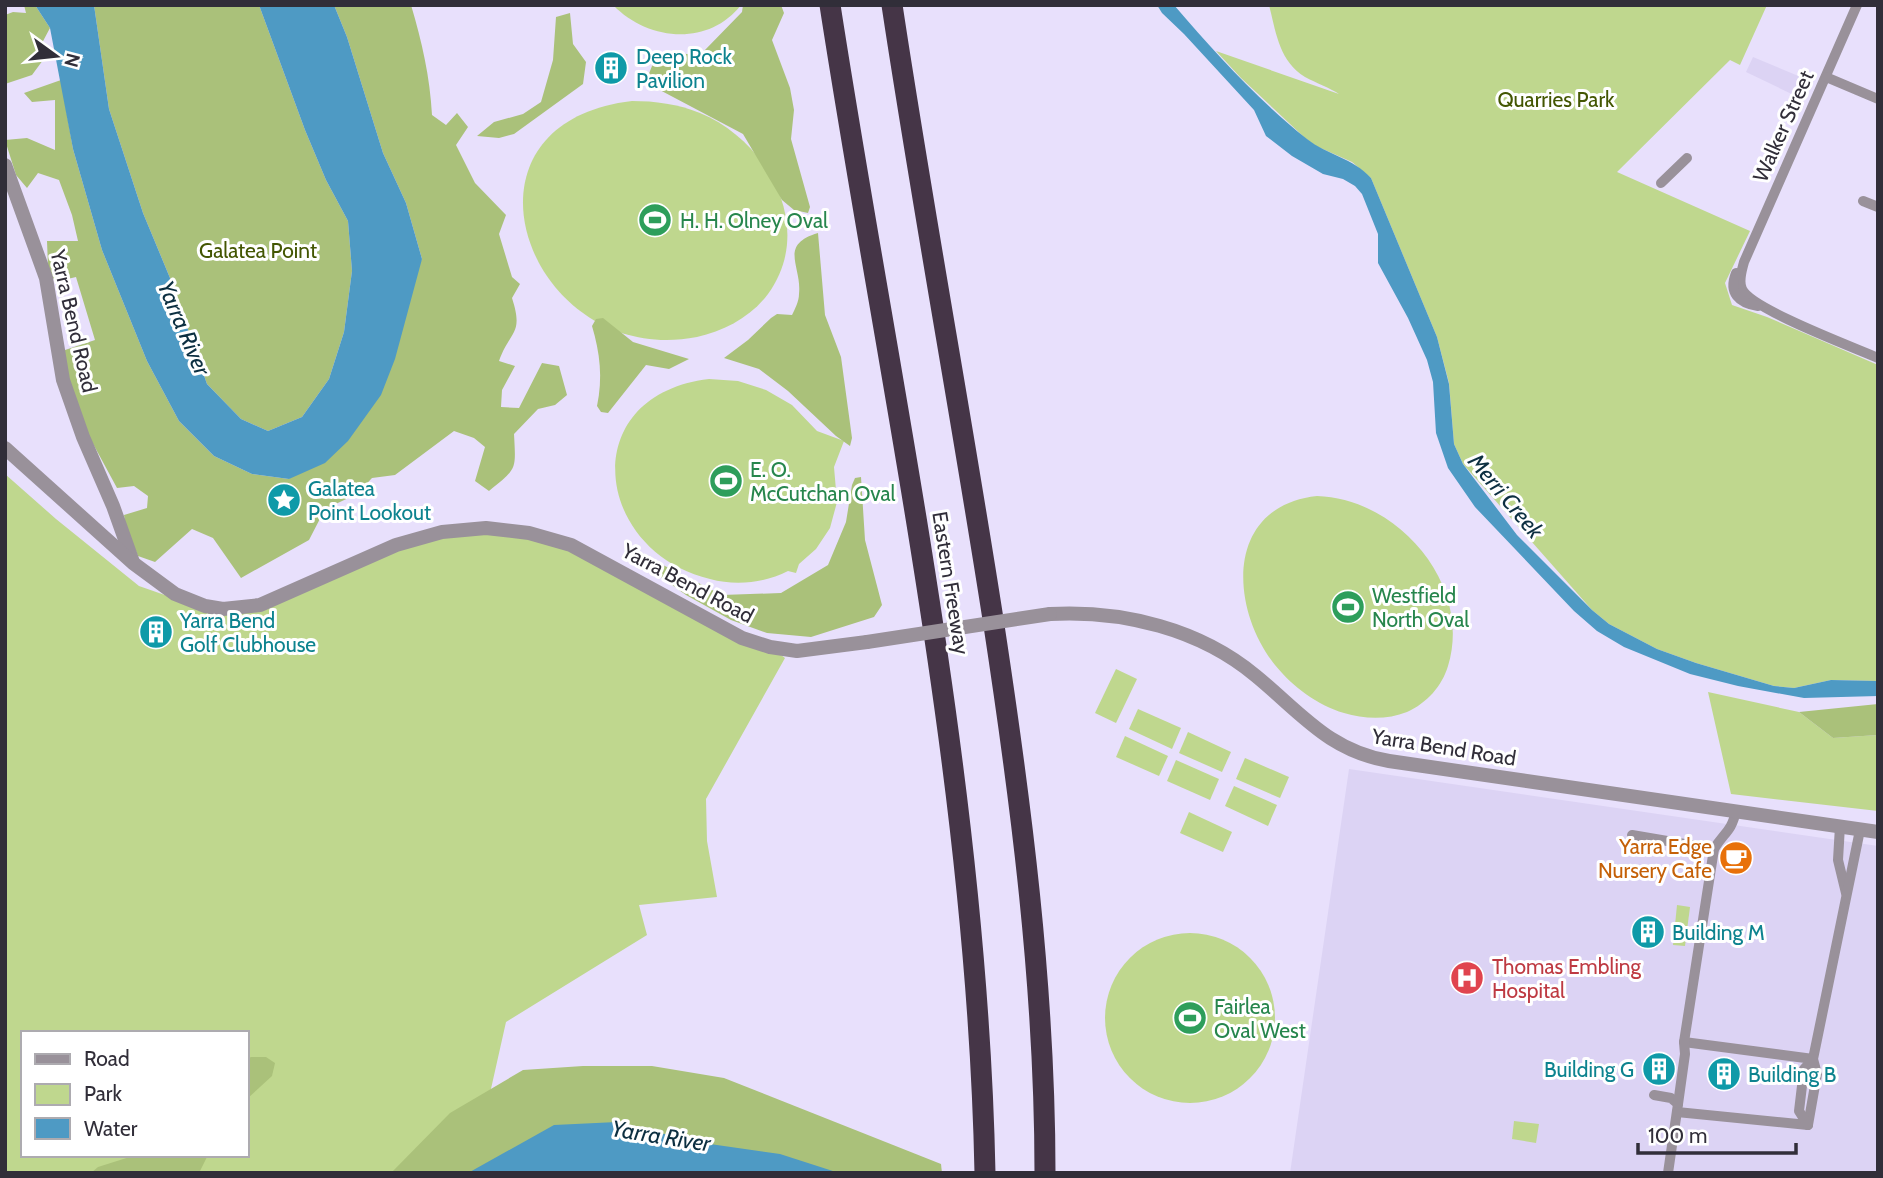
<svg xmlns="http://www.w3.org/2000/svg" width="1883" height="1178" viewBox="0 0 1883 1178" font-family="Cabin,sans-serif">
  <rect width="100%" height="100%" fill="#e8e0fc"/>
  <g fill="#dcd3f4">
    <polygon points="1753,57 1808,80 1800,98 1746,72"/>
    <polygon points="1349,769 1878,846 1878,1173 1290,1173"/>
  </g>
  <g fill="#bfd78e" fill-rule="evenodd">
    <path d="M613,5H741C708,47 648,41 613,5Z"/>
    <path d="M1269,5H1767L1740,65L1730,60L1617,172L1750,231L1725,283L1732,305L1767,317L1878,365V681L1831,680L1794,688L1774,686L1696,663L1657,649L1609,624L1592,610L1463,464L1454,444L1449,383L1437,337L1371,178L1352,162L1316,146L1305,138L1241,78L1216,51L1339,94C1330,88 1316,83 1305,77C1279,61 1276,32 1269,5Z"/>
    <path d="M632,101C655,101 678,104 700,113C768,141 816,228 768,294C751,317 724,331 697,337C530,370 438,124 632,101Z"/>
    <path d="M709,379L738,381L766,390L792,405L817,431L844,441L834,467L837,502L830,528L816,549L799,564L796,573L788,571C764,583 736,586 710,579C593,551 575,395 709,379Z"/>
    <path d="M5,474L56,519L139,586L179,600L243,608L442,532L536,534L770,647L785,658L706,799L707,841L717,897L639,905L647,935L506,1022L473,1169L468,1173H5ZM23,1033H247V1155H23Z"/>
    <path d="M1317,496C1397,498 1473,584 1448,666C1442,686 1427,703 1407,712C1387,720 1364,719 1344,713C1317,705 1293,687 1275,665C1229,607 1225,506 1317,496Z"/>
    <polygon points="1116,669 1137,679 1116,723 1095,713"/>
    <polygon points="1708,692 1799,712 1833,738 1878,735 1878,811 1731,794"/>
    <polygon points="1138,709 1181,728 1172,749 1129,729"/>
    <polygon points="1188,732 1231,752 1222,772 1179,753"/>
    <polygon points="1125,736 1168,756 1159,776 1116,757"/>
    <polygon points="1245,758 1289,777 1280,798 1236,779"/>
    <polygon points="1176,760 1219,779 1210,800 1167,781"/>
    <polygon points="1234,786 1277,805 1268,826 1225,806"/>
    <polygon points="1189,812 1232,832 1223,852 1180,833"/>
    <polygon points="1677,905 1690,907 1685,946 1673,945"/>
    <circle cx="1190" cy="1018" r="85"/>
    <polygon points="1514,1121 1539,1124 1536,1143 1512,1139"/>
  </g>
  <g fill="#aac17a">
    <polygon points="24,5 35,5 50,28 42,43 46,56 32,75 5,84 5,15 13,12 26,13"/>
    <polygon points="94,5 259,5 305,130 326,180 348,221 352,271 344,332 329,379 302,417 268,431 241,419 207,384 170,278 143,213 109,109"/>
    <path d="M334,5H411C422,42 430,77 432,115L446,125L457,113L468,127L456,145L475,183L506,215L499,234L512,277L520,284L512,298C524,335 510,330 499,361L515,366L502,390L501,407L519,408L542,363L559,366L567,395L555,405L538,409L514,434C516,471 517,468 489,491L475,481L485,447L474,438L454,431L395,475L372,478L357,494L325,509L309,540L241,578L213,538L192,529L155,562L138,556L126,527L124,515L147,508L148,496L134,486L117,488L65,392L62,351L95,340L76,277L55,282L48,266L47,241H78L72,215L59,180L38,173L27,188L16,175L5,140L27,138L55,150V100L32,102L24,93L61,80L73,149L102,250L147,361L179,421L214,456L252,474L289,479L422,259L406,203L383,153L347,37Z"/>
    <polygon points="743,5 781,5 784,13 772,40 790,88 794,110 791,139 810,207 808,213 794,210 782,200 743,134 656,88 648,76 654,61 667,52 697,55 704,51 742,12"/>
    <polygon points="570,13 573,44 586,62 583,84 514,134 499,138 477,136 494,122 523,114 541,102 553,60 556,17"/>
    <path d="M818,233L825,315L841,357L852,438L850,446L836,436L788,391L759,369L724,358L748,340L771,318L777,314L792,315C795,309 799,301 799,294C802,266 778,245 818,233Z"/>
    <path d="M603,318L633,342L689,359L669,369L646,365L608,413L601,412L597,406C603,378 600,353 592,326L596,319Z"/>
    <polygon points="861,477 865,540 882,605 874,617 811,637 767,633 731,620 686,595 625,551 661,564 722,595 781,593 828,565 846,522 852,485 855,478"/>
    <polygon points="1878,704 1878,735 1833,738 1799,712"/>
    <polygon points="251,1057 266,1057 275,1063 272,1076 247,1099 247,1059"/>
    <polygon points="583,1066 652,1066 724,1078 941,1164 942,1173 391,1173 450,1113 523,1070"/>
    <polygon points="136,1155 208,1155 199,1173 91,1173 98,1167"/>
  </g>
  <g fill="#4e9ac4">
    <polygon points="35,5 94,5 109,109 143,213 170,278 207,384 241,419 268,431 302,417 329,379 344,332 352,271 348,221 326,180 305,130 259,5 334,5 347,37 383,153 406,203 422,259 395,359 381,395 348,441 325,463 289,479 252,474 214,456 179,421 147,361 102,250 73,149 50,28"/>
    <path d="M1157,5H1174C1215,53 1258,100 1307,139C1327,155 1353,158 1371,178L1437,337L1449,384L1454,444L1463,464L1517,535L1592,610L1609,624L1657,649L1696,663L1774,686L1794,688L1831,680L1878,681V696L1804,698L1738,686L1690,674L1624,647L1597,631L1574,611L1475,507L1448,468L1436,433L1433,382L1427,360L1408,318L1378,263V234L1362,194L1355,186L1343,179L1323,174L1292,156L1266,136L1254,110L1184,34L1162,13Z"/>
    <polygon points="617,1122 696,1142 780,1154 839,1173 468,1173 554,1125"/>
  </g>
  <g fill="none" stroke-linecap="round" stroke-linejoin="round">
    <g stroke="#99919a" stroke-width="10">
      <path d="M1857,5L1744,262C1742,270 1738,281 1742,289C1751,309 1853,347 1878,358"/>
      <polyline points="1826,77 1878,99"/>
      <polyline points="1661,183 1687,158"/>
      <polyline points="1863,201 1878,207"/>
      <path d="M1736,273C1728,293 1739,303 1758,306"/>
      <polyline points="1840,826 1838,860 1846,893"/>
      <polyline points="1632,835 1714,849"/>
      <polyline points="1684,1042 1813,1059"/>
      <polyline points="1654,1095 1671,1098 1678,1104 1668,1173"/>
      <path d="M1678,1104L1685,1054L1684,1042L1714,849C1724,832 1731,833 1736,811"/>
      <polyline points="1677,1112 1808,1125"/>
      <polyline points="1808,1125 1817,1074 1813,1059 1860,830"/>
      <polyline points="1808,1125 1799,1111 1804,1069 1813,1059"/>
    </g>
    <g stroke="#99919a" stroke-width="14">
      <polyline points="5,165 46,278 63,380 83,437 113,506 133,562"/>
      <polyline points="5,448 133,563 175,594 205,606 223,609 260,605 396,545 442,532 486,528 529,533 571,545 742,638 770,647 797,651 867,642"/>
      <path d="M1050,614C1123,610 1200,629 1256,676C1301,713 1329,751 1389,761L1878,832"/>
    </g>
    <g stroke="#453547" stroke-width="21">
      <path d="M830,5C890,393 977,779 985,1173"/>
      <path d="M892,5C923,210 961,414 993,619C1021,802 1045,987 1045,1173"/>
    </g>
    <polyline stroke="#99919a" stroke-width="14" points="867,642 1050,614"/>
  </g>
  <defs>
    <g id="building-disc" transform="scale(1.75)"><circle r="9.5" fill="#0f9aa8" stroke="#fff"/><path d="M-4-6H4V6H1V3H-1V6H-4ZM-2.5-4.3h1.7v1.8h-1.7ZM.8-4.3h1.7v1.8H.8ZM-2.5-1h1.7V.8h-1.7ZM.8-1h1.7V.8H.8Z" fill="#fff"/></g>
    <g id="stadium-disc" transform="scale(1.75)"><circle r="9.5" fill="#2e9e5b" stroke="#fff"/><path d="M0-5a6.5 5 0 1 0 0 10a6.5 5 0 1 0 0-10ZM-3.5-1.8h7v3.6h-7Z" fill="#fff"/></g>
    <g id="sight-disc" transform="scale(1.75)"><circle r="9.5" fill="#0f9aa8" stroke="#fff"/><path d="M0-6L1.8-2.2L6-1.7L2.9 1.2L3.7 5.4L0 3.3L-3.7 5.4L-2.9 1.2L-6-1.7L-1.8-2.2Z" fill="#fff"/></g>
    <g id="cafe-disc" transform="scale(1.75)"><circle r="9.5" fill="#e8710a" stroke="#fff"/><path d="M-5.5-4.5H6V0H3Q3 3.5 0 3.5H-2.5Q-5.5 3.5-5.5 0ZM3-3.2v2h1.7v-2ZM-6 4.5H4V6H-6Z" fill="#fff"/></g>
    <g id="hospital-disc" transform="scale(1.75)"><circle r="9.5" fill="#e0444e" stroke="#fff"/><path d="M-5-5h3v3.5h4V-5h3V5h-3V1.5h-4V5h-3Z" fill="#fff"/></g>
  </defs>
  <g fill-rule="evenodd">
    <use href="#building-disc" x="611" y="68"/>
    <use href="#stadium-disc" x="655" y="220"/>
    <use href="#stadium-disc" x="726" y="481"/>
    <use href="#sight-disc" x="284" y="500"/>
    <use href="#stadium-disc" x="1348" y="607"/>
    <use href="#building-disc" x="156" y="632"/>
    <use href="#cafe-disc" x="1736" y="858"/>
    <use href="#building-disc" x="1648" y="932"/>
    <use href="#hospital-disc" x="1467" y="978"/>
    <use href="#stadium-disc" x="1190" y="1018"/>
    <use href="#building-disc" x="1659" y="1069"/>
    <use href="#building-disc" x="1724" y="1074"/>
  </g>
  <g text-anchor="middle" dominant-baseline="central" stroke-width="6" stroke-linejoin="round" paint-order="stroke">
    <g font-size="21" fill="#0d838f" stroke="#fff" text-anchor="start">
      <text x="636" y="56">Deep Rock<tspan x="636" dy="24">Pavilion</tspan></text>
      <text x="308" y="488">Galatea<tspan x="308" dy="24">Point Lookout</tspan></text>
      <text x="180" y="620">Yarra Bend<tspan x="180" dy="24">Golf Clubhouse</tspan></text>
      <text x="1672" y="932">Building M</text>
      <text x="1634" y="1069" text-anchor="end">Building G</text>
      <text x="1748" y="1074">Building B</text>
    </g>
    <g font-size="21" fill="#435602" stroke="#fff">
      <text x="1556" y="99">Quarries Park</text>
      <text x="258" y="250">Galatea Point</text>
    </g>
    <g font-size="21" fill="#312e39" stroke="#fff">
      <text transform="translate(1783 126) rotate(-66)">Walker Street</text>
      <text transform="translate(74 321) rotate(77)">Yarra Bend Road</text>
      <text transform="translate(688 583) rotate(28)">Yarra Bend Road</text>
      <text transform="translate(951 583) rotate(81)">Eastern Freeway</text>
      <text transform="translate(1444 747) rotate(9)">Yarra Bend Road</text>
    </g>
    <g font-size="21" fill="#27864d" stroke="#fff" text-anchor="start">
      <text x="680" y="220">H. H. Olney Oval</text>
      <text x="750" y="469">E. O.<tspan x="750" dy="24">McCutchan Oval</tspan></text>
      <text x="1372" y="595">Westfield<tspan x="1372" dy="24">North Oval</tspan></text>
      <text x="1214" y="1006">Fairlea<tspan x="1214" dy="24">Oval West</tspan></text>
    </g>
    <g font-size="21" fill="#c56008" stroke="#fff" text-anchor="end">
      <text x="1712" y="846">Yarra Edge<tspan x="1712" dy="24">Nursery Cafe</tspan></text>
    </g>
    <g font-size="21" fill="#be3a42" stroke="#fff" text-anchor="start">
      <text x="1492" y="966">Thomas Embling<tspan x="1492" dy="24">Hospital</tspan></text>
    </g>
    <g font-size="23" font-style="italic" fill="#0c2f41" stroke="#fff">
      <text transform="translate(184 328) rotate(67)">Yarra River</text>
      <text transform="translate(1506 496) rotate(50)">Merri Creek</text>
      <text transform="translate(661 1136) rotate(9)">Yarra River</text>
    </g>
  </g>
  <rect width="1883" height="1178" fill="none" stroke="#312e39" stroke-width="14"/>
  <rect x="21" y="1031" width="228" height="126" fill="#ffffff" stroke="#adabb0" stroke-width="2"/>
  <rect x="35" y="1054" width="35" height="10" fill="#99919a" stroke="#adabb0" stroke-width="2"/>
  <text x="84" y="1066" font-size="21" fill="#312e39">Road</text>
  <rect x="35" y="1084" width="35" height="21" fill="#bfd78e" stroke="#adabb0" stroke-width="2"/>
  <text x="84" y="1101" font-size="21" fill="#312e39">Park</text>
  <rect x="35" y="1118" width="35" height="21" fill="#4e9ac4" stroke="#adabb0" stroke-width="2"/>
  <text x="84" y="1136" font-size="21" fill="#312e39">Water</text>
  <g transform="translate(56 56) rotate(105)" stroke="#ffffff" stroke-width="5" paint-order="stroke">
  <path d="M0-5L12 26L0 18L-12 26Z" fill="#312e39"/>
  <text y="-10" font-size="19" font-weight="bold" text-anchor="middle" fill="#312e39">N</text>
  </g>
  <path d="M1638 1143v10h158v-10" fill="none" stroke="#312e39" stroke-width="3.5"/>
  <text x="1648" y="1143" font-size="21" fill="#312e39" stroke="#ffffff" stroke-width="5" paint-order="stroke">100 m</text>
</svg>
